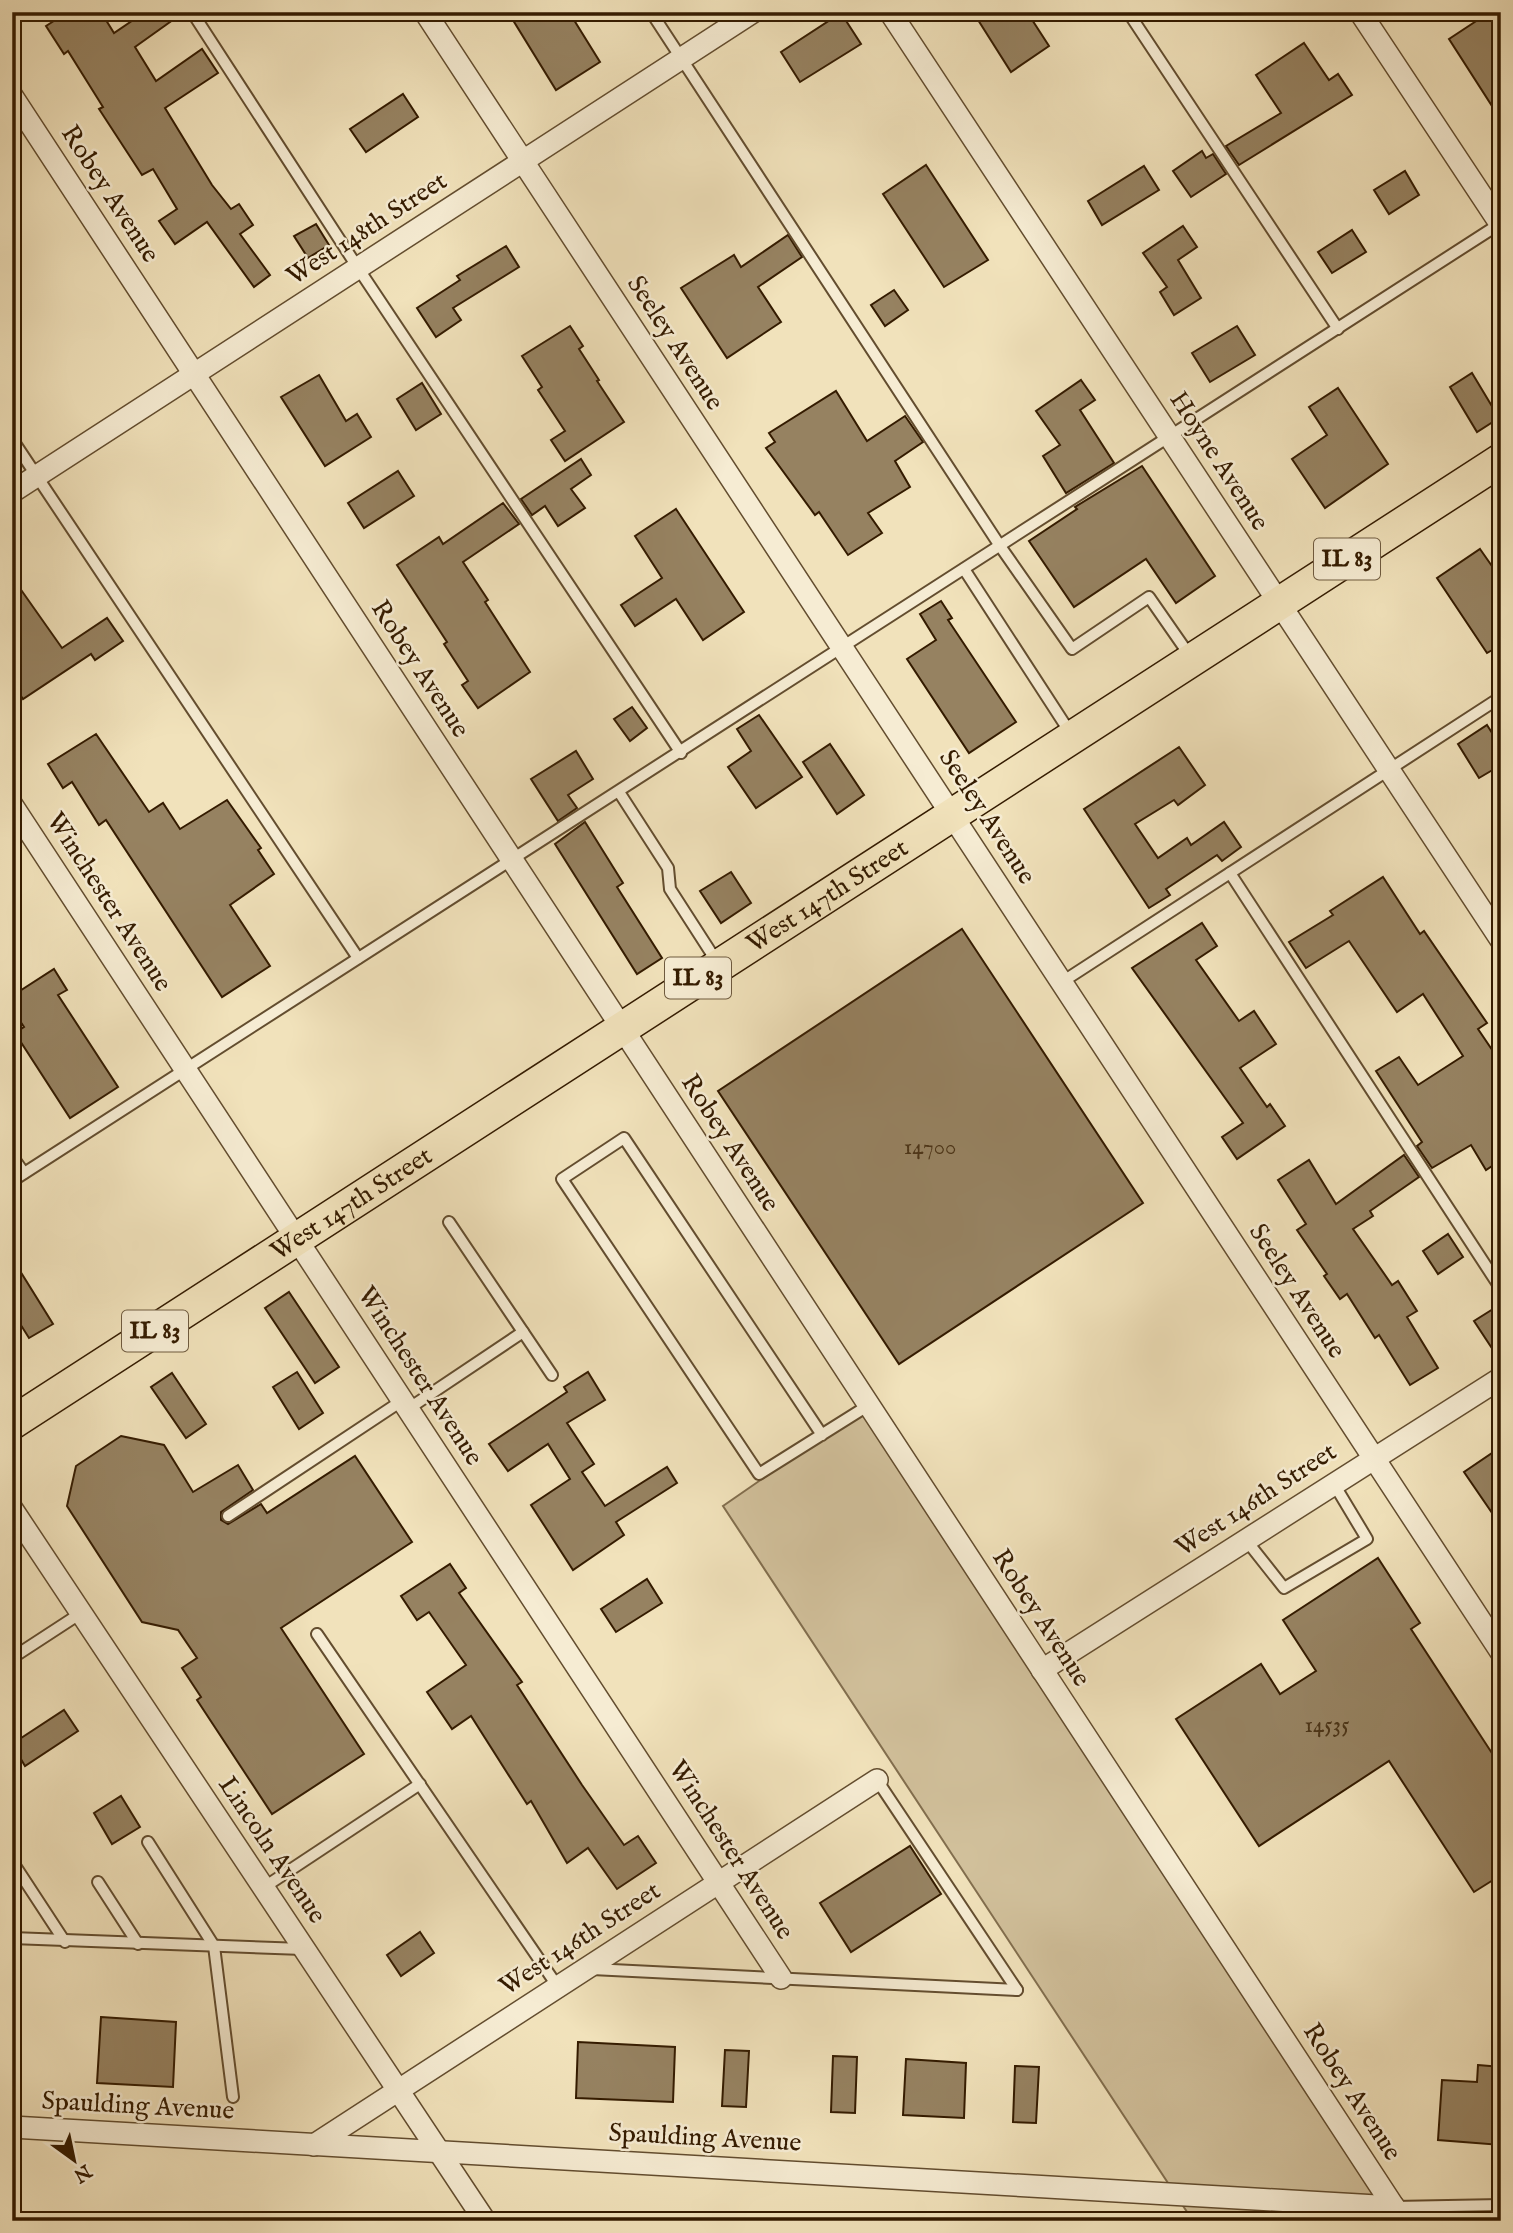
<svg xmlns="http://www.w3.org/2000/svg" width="1513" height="2233" viewBox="0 0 1513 2233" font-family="'IM FELL English',serif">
  <rect width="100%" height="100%" fill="#f1e2bb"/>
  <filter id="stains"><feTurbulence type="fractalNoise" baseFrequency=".00286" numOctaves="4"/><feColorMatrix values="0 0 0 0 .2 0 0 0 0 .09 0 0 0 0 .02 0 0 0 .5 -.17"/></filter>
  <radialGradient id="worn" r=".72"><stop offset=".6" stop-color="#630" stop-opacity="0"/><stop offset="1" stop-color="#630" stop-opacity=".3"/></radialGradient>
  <polygon fill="#d1c09b" stroke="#826e4e" stroke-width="2" points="869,1405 1403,2221 1193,2221 723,1506"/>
  <g fill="#968261" stroke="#341b00" stroke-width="2">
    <polygon points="68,12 101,12 114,33 145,12 184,12 135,47 156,81 202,49 218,73 165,108 212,185 231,209 239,204 253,225 240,234 270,275 254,287 207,222 175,244 159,221 177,209 153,169 142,175 99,109 103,107 68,51 64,54 46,26"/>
    <polygon points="508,12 569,12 600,62 556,90"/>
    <polygon points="973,12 1027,12 1049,46 1011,72"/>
    <polygon points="1490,12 1501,12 1501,120 1449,39"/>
    <polygon points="841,13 861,44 800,82 781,52"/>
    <polygon points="1304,43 1329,80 1338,74 1352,95 1239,165 1226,146 1281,113 1256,75"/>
    <polygon points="403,94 418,117 366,152 350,129"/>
    <polygon points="1202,151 1206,158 1213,154 1226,174 1191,197 1173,171"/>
    <polygon points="926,165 988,260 944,287 883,194"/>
    <polygon points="1144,166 1159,190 1102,225 1088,201"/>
    <polygon points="1405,171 1419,195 1389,214 1374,190"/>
    <polygon points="316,224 329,245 308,258 294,236"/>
    <polygon points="1183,226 1197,247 1178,260 1201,298 1174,315 1160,292 1167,287 1143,253"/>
    <polygon points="1352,230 1366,252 1332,273 1318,252"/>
    <polygon points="788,235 802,257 758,287 781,322 727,358 681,288 734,255 741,267"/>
    <polygon points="506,246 519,267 453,308 461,320 436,337 417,308 460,280 457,276"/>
    <polygon points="894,290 908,310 885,326 871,305"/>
    <polygon points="570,326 583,346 579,349 599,380 597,381 624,422 565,461 551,440 565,431 538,390 542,387 522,356"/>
    <polygon points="1237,326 1255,355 1210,382 1192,353"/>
    <polygon points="1472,373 1499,418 1477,432 1450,387"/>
    <polygon points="319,375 346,421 357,414 371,437 325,466 281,397"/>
    <polygon points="1081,380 1095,400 1080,410 1114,463 1066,493 1043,456 1060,445 1036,411"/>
    <polygon points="422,383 441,414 416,430 397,399"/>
    <polygon points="1338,388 1388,464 1325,508 1292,459 1327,435 1309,407"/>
    <polygon points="836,391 867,441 905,416 923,442 895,461 910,487 868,513 882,533 848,555 819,512 815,515 766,448 775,442 769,433"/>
    <polygon points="581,459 591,475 571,489 585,508 558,526 545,506 532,515 521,499"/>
    <polygon points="1142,466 1215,576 1176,603 1146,559 1074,607 1029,541 1077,509 1075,507"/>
    <polygon points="398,471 414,496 364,528 348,503"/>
    <polygon points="503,503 519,524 463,562 488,600 485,602 530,672 478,708 462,685 468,681 444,644 447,642 397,565 439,537 443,544"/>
    <polygon points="676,509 744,612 703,640 676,599 635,626 621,605 662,578 635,536"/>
    <polygon points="1480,549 1501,579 1501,645 1487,653 1437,578"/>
    <polygon points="12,577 62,648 107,618 123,641 95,660 91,654 23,699 12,683"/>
    <polygon points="941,601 952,618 948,620 1016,722 969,753 907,659 936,640 920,614"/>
    <polygon points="632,707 647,728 630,741 614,719"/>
    <polygon points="759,715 802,777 756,808 728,767 751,751 737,729"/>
    <polygon points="1487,725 1501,747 1501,765 1479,778 1458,744"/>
    <polygon points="96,734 149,812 163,803 180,829 227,800 261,848 258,850 274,874 230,905 270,966 222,997 106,820 99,825 72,782 63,788 48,764"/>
    <polygon points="830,744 864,795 837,814 803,762"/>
    <polygon points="1179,747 1205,785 1178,805 1174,800 1135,824 1158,858 1187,838 1191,845 1224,822 1241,847 1222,861 1217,855 1166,889 1170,895 1149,908 1084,809"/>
    <polygon points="576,751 593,779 568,795 577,808 558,821 531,779"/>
    <polygon points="585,822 623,883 617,887 662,958 637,974 555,844"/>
    <polygon points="731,872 751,903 721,923 700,891"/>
    <polygon points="1383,877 1420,934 1424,931 1487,1023 1478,1029 1501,1063 1501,1160 1486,1170 1471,1145 1432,1168 1417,1146 1422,1142 1376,1071 1399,1057 1418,1085 1463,1056 1423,994 1397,1012 1349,941 1306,968 1289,942 1333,915 1330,911"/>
    <polygon points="1202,923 1217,946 1196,960 1239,1021 1254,1011 1276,1044 1240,1068 1267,1107 1270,1104 1285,1126 1237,1159 1222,1137 1243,1123 1132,968"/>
    <polygon points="962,929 1143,1203 899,1364 718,1091"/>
    <polygon points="54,969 67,990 58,995 118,1087 70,1118 15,1033 24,1027 12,1009 12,996"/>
    <polygon points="1404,1155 1419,1177 1370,1211 1373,1216 1353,1229 1392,1285 1398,1281 1417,1311 1407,1317 1438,1368 1410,1385 1379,1335 1375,1338 1347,1294 1340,1299 1324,1276 1327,1274 1297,1230 1306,1224 1278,1180 1309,1160 1336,1204"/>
    <polygon points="1448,1234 1463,1257 1438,1274 1423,1251"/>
    <polygon points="12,1258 53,1324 29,1338 12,1311"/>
    <polygon points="289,1292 339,1367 315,1383 265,1308"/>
    <polygon points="1501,1304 1501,1362 1474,1321"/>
    <polygon points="297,1372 323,1413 299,1429 273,1387"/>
    <polygon points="588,1372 605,1400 567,1423 594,1464 582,1472 605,1506 667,1467 677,1483 616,1522 624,1535 573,1570 531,1505 570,1479 548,1444 508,1471 489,1444 567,1392 564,1387"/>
    <polygon points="172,1373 206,1424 186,1438 151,1387"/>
    <polygon points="121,1436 164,1445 193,1492 238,1465 253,1490 221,1512 221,1520 228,1524 261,1504 267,1513 355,1456 412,1542 281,1628 364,1754 272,1814 197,1700 201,1697 182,1668 197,1658 178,1630 142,1622 67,1506 76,1466"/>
    <polygon points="1501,1447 1501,1526 1464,1472"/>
    <polygon points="1378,1558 1420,1623 1411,1629 1501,1767 1501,1875 1474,1892 1389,1761 1259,1846 1176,1719 1261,1664 1280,1694 1316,1671 1283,1620"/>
    <polygon points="450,1564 466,1588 459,1593 522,1682 517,1685 582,1785 624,1845 638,1836 656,1863 617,1889 588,1848 567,1863 531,1801 527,1804 471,1716 452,1729 427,1692 466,1665 429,1612 417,1620 401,1596"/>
    <polygon points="647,1579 662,1603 616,1632 601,1609"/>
    <polygon points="64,1710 78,1731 25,1766 12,1744"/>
    <polygon points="121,1796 140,1827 112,1844 94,1813"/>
    <polygon points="910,1846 941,1894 851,1952 820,1903"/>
    <polygon points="420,1932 434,1953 401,1976 387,1955"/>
    <polygon points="101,2017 176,2022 173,2087 97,2083"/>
    <polygon points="578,2042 675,2047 673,2102 576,2098"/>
    <polygon points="725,2050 749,2051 746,2107 722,2106"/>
    <polygon points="833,2056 857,2057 855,2113 831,2112"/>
    <polygon points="906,2059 966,2063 964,2118 903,2115"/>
    <polygon points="1478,2065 1501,2067 1501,2145 1438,2140 1442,2080 1477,2082"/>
    <polygon points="1015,2066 1039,2067 1036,2123 1013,2122"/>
  </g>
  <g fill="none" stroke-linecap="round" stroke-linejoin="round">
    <g stroke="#634d2f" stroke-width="14">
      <g id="service">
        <polyline points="192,12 358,268 681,753"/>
        <polyline points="651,12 1000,546 1072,649 1149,597 1190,656"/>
        <polyline points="1128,12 1338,329"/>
        <polyline points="12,439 358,958"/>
        <polyline points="964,569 1071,734"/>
        <polyline points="619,792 668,868 670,889 717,962"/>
        <polyline points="1230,873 1501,1289"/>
        <polyline points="1062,982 1501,697"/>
        <polyline points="12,1156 24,1173"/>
        <polyline points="12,1181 1501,223"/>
        <polyline points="449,1222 552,1375"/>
        <polyline points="408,1409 523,1332"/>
        <polyline points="822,1435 624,1138 562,1179 759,1474 869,1405"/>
        <polyline points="228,1516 403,1400"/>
        <polyline points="1246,1540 1284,1588 1367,1539 1334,1484"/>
        <polyline points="317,1634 558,1987"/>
        <polyline points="12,1658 81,1613"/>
        <polyline points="877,1780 1017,1990"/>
        <polyline points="148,1842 214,1946 233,2097"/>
        <polyline points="12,1861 65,1942"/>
        <polyline points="98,1882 138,1944"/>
        <polyline points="263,1888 420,1784"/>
        <polyline points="1501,1937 1501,1942"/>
        <polyline points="12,1938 303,1949"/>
        <polyline points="592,1969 1017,1990"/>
        <polyline points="1394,2207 1501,2205"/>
      </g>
    </g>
    <g stroke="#634d2f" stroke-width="24">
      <g id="minor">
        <polyline points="425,12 1501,1652"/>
        <polyline points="890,12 1501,940"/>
        <polyline points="1360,12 1501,225"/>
        <polyline points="12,96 1403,2221"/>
        <polyline points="12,492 753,12"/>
        <polyline points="12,805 781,1978"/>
        <polyline points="12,1509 485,2221"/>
        <polyline points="1042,1670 1501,1378"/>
        <polyline points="12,2127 1394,2207"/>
        <polyline points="314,2145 877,1780"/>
      </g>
    </g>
    <g stroke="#341b00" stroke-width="35">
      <g id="primary">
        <path id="s1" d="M12,1423L1501,460"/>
      </g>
    </g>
    <use href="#service" stroke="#f6ecd3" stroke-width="10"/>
    <use href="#minor" stroke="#f6ecd3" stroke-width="21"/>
    <use href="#primary" stroke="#f1e2bb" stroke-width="32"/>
  </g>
  <g text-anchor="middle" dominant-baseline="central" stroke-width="5" stroke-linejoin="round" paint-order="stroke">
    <g font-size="23" fill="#4c3518">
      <text x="930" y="1147">14700</text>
      <text x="1327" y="1725">14535</text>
    </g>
    <g fill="#f6ecd3" stroke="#6e5a3f" stroke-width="2">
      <rect x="1314" y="538.5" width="66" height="41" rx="5"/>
      <rect x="665" y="957.5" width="66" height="41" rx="5"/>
      <rect x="122" y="1310.5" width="66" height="41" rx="5"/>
    </g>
    <g font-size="24" font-weight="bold" fill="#341b00">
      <text x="1347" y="559">IL 83</text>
      <text x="698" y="978">IL 83</text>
      <text x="155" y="1331">IL 83</text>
    </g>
    <g font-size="26" fill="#341b00" stroke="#f6ecd3">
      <text transform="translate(110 194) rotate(57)">Robey Avenue</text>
      <text transform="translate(367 229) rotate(-33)">West 148th Street</text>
      <text transform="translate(675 343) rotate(57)">Seeley Avenue</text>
      <text transform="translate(1219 461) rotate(57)">Hoyne Avenue</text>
      <text transform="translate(420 669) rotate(57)">Robey Avenue</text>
      <text transform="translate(987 817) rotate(57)">Seeley Avenue</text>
      <text stroke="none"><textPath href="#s1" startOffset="971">West 147th Street</textPath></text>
      <text transform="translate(109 902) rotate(57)">Winchester Avenue</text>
      <text transform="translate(730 1143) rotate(57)">Robey Avenue</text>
      <text stroke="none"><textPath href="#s1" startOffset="404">West 147th Street</textPath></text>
      <text transform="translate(1297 1291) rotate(57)">Seeley Avenue</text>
      <text transform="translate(420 1376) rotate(57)">Winchester Avenue</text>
      <text transform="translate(1256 1500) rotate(-33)">West 146th Street</text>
      <text transform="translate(1041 1618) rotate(57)">Robey Avenue</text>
      <text transform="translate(272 1850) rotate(56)">Lincoln Avenue</text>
      <text transform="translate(731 1850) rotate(57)">Winchester Avenue</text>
      <text transform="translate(580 1939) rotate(-33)">West 146th Street</text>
      <text transform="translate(1352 2092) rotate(57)">Robey Avenue</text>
      <text transform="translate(138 2106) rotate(3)">Spaulding Avenue</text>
      <text transform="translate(705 2138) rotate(3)">Spaulding Avenue</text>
    </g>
  </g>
  <rect width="1513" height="2233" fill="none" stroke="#f1e2bb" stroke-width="42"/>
  <rect x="14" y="14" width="1485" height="2205" fill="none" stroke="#341b00" stroke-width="3.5"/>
  <rect x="21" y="21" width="1471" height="2191" fill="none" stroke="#341b00" stroke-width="2"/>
  <g transform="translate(74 2160) rotate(147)" stroke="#f6ecd3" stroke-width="5" paint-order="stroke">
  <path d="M0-5L12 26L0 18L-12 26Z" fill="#341b00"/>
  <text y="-10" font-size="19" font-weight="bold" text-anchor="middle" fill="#341b00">N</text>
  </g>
  <rect width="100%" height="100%" filter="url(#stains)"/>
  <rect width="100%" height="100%" fill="url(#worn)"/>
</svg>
